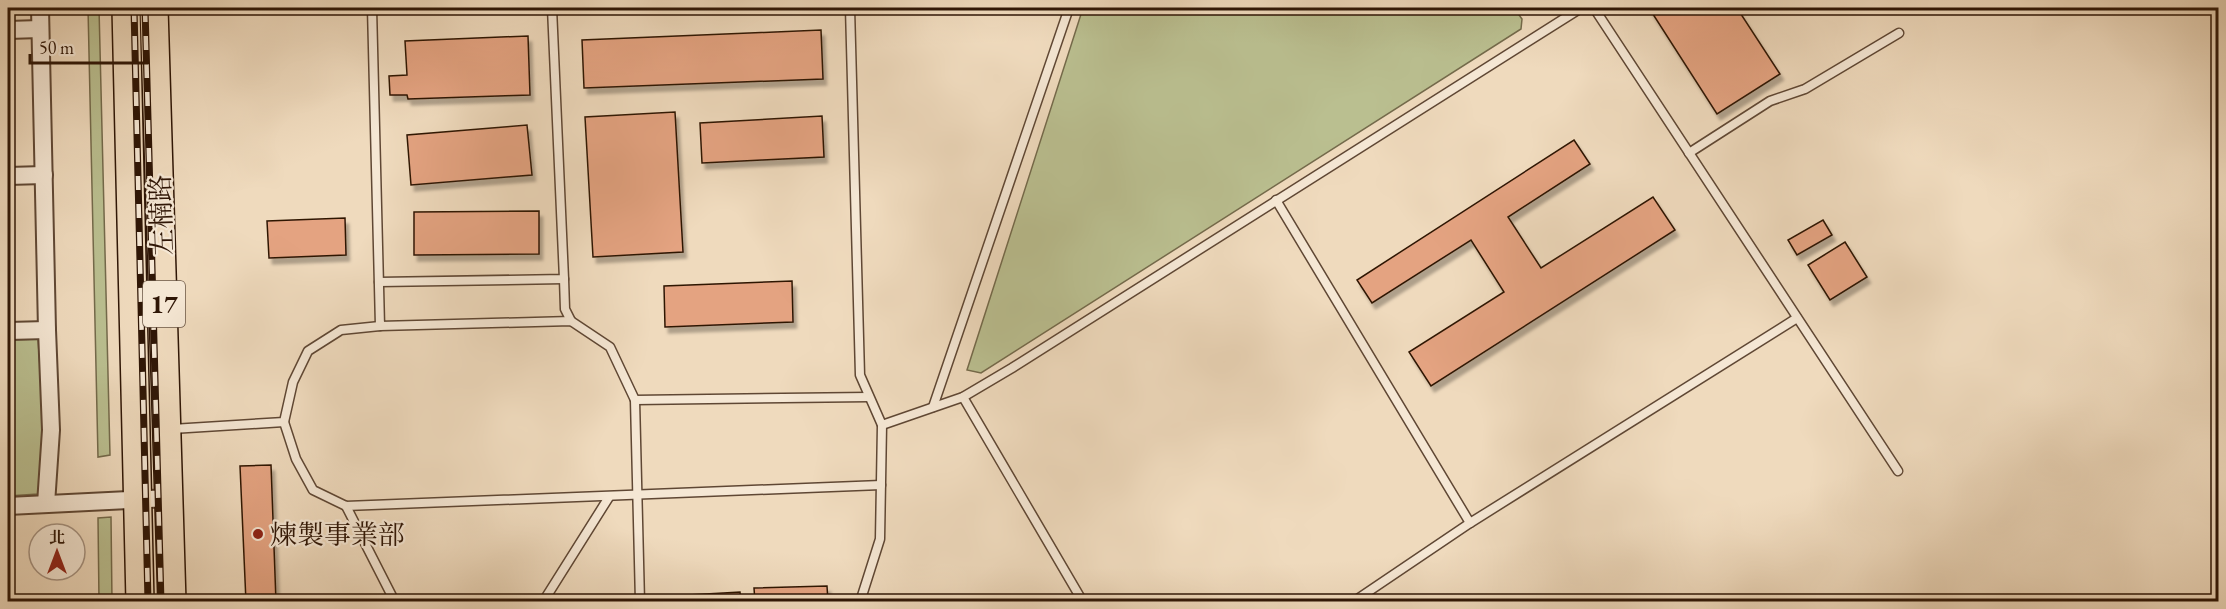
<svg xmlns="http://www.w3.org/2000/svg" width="2226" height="609" viewBox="0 0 2226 609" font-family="'EB Garamond','Noto Serif TC',serif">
  <defs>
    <filter id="shadow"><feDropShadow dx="3.5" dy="6" stdDeviation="1.5" flood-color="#0004"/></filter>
  </defs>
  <rect width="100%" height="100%" fill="#efdabd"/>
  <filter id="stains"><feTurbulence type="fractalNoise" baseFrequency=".00333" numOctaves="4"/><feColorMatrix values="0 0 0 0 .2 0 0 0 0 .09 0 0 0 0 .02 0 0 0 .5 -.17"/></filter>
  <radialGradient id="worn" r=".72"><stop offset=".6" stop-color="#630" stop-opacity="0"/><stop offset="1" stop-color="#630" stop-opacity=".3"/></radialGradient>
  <g fill="#babf90" stroke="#746a4b" stroke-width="1.5">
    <polygon points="88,8 99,8 110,455 98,457"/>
    <polygon points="1083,8 1514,8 1522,19 1521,29 981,373 967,370"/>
    <polygon points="38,339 44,423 38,494 8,496 8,340"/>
    <polygon points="111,517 112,601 99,601 98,518"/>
  </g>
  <g fill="#e4a381" stroke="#2f1606" stroke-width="1.5" filter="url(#shadow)">
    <polygon points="1649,8 1737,8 1780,74 1717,114"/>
    <polygon points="821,30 823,79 584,88 582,40"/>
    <polygon points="528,36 530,95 408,99 407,95 390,95 389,76 407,75 405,41"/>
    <polygon points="675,112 683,252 593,257 585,117"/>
    <polygon points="822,116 824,157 702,163 700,123"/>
    <polygon points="527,125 532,175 411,185 407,135"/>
    <polygon points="1574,140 1590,164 1508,217 1541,268 1653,197 1675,230 1431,386 1409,352 1504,292 1471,240 1372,303 1357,280"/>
    <polygon points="539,211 539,254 414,255 414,212"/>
    <polygon points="345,218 346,255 269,258 267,221"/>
    <polygon points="1823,220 1832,235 1797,255 1788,240"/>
    <polygon points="1845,242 1867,277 1830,300 1808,265"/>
    <polygon points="792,281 793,322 665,327 664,286"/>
    <polygon points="271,465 276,602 246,602 240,466"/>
    <polygon points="827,586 828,602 755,602 754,588"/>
    <polygon points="740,592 741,602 671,602 671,596"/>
  </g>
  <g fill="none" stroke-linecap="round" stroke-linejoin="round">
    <g stroke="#5f4734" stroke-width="11">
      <g id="service">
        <polyline points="372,8 380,326 571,321 610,347 635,400 869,397"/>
        <polyline points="850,8 860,375 882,425 880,539 860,602"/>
        <polyline points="1594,8 1898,471"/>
        <polyline points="1689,153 1770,101 1805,89 1899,33"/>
        <polyline points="1276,200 1470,523"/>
        <polyline points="564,279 565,309 571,321"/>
        <polyline points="379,282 564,279 552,8"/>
        <polyline points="963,397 1083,602"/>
        <polyline points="635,400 640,602"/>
        <polyline points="933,407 1069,8"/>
        <polyline points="284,422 296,459 313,490 346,506 881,485"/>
        <polyline points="882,425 963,397 1012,368 1581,8"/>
        <polyline points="172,429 284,422 293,382 308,351 341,330 380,326"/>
        <polyline points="346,506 395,602"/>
        <polyline points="543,602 609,497"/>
        <polyline points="1353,602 1470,523 1797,318"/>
      </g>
    </g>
    <g stroke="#5f4734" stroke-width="20">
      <g id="minor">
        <polyline points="40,8 47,330 51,430 46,504"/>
        <polyline points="8,30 40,29"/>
        <polyline points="8,176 44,175"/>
        <polyline points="8,331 47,330"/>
        <polyline points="8,506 169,498"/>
      </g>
    </g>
    <g stroke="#2f1606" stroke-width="30">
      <g id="primary">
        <polyline points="126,8 140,602"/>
        <polyline points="154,8 172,602"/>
      </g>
    </g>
    <use href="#service" stroke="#f5e7d4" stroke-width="8"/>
    <use href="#minor" stroke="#f5e7d4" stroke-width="16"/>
    <use href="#primary" stroke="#efdabd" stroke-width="27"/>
    <g stroke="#2f1606" stroke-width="7">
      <g id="rail">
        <polyline points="134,8 148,602"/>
        <polyline points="145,8 161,602"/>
      </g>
    </g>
    <use href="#rail" stroke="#f5e7d4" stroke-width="4.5" stroke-dasharray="14" stroke-linecap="butt"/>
  </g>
  <circle fill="#8f2418" stroke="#f5e7d4" stroke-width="2" cx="258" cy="534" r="6"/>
  <g text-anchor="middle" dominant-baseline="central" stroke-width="4.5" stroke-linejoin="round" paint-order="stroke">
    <rect fill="#f5e7d4" stroke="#6a5544" stroke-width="1.5" x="143" y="281" width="42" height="46" rx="4.5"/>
    <g font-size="26" font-weight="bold" fill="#2f1606">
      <text x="164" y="304">17</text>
    </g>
    <g font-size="27" fill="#2f1606" stroke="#f5e7d4">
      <text transform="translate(161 215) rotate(-92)">左楠路</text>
    </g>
    <g font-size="27" fill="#2f1606" stroke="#f5e7d4" text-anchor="start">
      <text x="270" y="534">煉製事業部</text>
    </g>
  </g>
  <rect width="2226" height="609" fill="none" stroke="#efdabd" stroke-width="30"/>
  <rect x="9" y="9" width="2208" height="591" fill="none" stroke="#2f1606" stroke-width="3"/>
  <rect x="15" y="15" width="2196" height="579" fill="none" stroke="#2f1606" stroke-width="1.5"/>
  <g transform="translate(57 552)"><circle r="28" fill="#f5e7d4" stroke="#a69382" stroke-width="1.5"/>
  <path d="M0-4.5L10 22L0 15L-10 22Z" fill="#8f2418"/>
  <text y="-9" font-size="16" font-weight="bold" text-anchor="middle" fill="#2f1606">北</text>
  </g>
  <path d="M30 54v9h117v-9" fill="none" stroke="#2f1606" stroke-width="3"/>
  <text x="39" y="54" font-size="18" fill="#2f1606" stroke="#f5e7d4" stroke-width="4.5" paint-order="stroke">50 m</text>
  <rect width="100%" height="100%" filter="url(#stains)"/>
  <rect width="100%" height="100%" fill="url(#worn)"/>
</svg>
